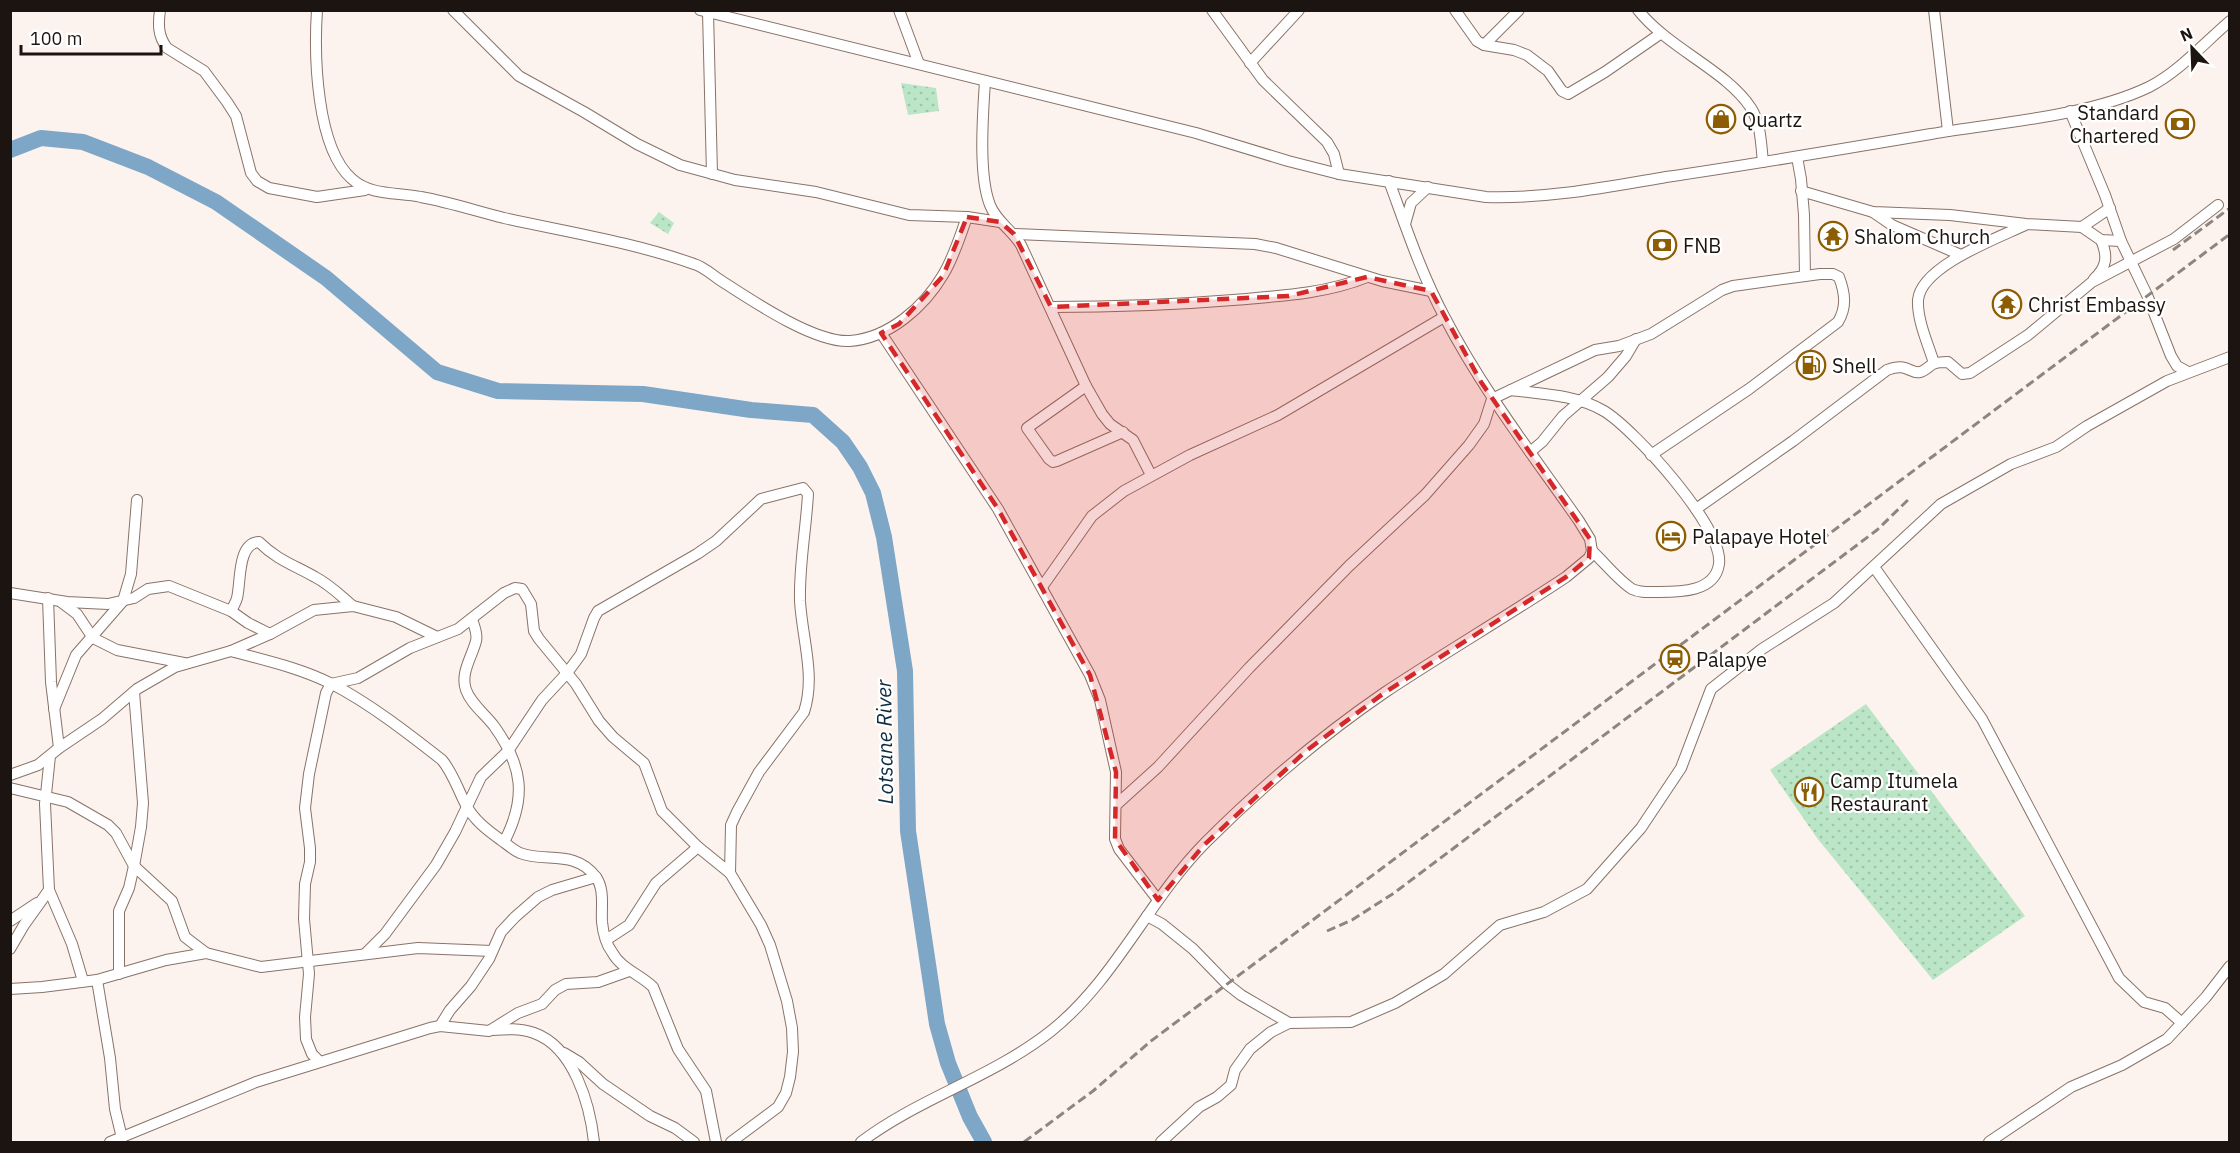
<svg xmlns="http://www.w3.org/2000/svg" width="2240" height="1153" viewBox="0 0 2240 1153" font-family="'IBM Plex Sans',sans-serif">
  <defs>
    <pattern id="park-dots" width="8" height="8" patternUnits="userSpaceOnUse" patternTransform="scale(1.5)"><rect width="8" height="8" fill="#bae5c7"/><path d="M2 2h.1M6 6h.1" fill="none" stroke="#9fc4aa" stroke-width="1.8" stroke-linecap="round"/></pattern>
  </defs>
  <rect width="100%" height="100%" fill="#fdf3ee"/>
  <g fill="url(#park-dots)">
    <polygon points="901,83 936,88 939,111 908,115"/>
    <polygon points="659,212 674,223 668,234 650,223"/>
    <polygon points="1866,704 2025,916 1933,980 1817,838 1770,770"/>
  </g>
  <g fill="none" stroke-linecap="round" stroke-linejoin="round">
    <polyline stroke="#7ea6c7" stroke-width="16" points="10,150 41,138 83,142 148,167 216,202 326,278 437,372 498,391 643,394 751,410 813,415 843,442 860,467 873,493 884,537 905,671 908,831 937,1024 948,1063 970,1117 984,1142"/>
    <g stroke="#887368" stroke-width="12">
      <g id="minor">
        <path d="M160,10C158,25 158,36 167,48L204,71L227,102L236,116L251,173L257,181L269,188L317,197L365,190"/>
        <path d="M317,10C314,55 316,148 352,179C371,196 397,192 421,197C449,202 476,211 504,218C567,232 632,242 694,264C704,267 711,274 720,280C751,300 814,343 850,341C889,338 924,307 943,275C954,257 960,236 967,217"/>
        <polyline points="453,10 519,76 584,112 637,144 680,165 735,180 816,192 909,215 967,217 1000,222"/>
        <path d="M700,10L1196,133L1288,161L1339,174L1486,197C1547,199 1607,187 1666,177C1755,164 1843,149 1931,134C2000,122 2086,117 2149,87C2179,72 2204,43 2230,21"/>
        <polyline points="899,10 919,64"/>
        <polyline points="1212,10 1263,80 1327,142 1334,154 1339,174"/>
        <polyline points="1455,10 1477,41 1484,45 1514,50 1527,55 1548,71 1562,91 1568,94 1605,72 1660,34"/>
        <path d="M1638,10C1669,49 1726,70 1751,108C1761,124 1761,144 1763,162"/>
        <polyline points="1934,10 1948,131"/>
        <polyline points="708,12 712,174"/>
        <polyline points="1484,45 1519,10"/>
        <polyline points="1250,63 1299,10"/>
        <path d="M985,81C983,113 978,175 990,205C996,221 1012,230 1021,245L1086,386L1102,414L1110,424L1133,440L1151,475"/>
        <polyline points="2070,111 2105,195 2121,241 2147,295 2171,356 2177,366 2188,372"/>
        <polyline points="1797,157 1801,179 1804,215 1805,276"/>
        <polyline points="1801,191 1873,212 1950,215 2026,224 2082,227 2110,208"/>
        <polyline points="1873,212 1892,225 1961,255"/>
        <polyline points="1405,224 1411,203 1428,187"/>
        <polyline points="2082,227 2101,240 2121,241"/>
        <polyline points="1014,234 1255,244 1276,248 1382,281 1431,291"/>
        <path d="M2094,279C2107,267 2108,256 2101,240"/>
        <path d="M1051,307C1112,307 1172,305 1233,300C1279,296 1325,294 1367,277"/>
        <polyline points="881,333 998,509 1090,675 1100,700 1116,772 1115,839 1119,849 1158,900"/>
        <path d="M1934,363C1928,344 1917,320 1918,300C1921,266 1998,238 2025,225"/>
        <polyline points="1086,386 1027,428 1049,459 1053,462 1057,461 1123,432"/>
        <path d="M1511,390C1541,394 1577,395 1604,411C1634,429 1724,528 1719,564C1715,592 1680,592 1659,592C1649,592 1640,593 1632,589C1618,580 1605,563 1592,551"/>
        <polyline points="1530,452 1542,442 1563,416 1608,377 1626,356 1636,339"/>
        <path d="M1696,509L1793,441L1887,370C1908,362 1909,374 1920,372C1925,371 1929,366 1933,364C1937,362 1944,362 1948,362L1962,374L1970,373L2028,335L2092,282L2174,239L2218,205"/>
        <polyline points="1874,567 1982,719 2119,978 2144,1002 2165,1008 2182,1023"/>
        <polyline points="1042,587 1092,516 1124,491 1190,455 1278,415 1444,317"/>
        <polyline points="10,593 67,602 108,604 134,598 148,589 169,586 231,611 248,623 270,634"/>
        <polyline points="48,598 51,682 59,748"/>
        <polyline points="61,602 77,614 93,638 117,650 184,663"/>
        <path d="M231,611C233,607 236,602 237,598C241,583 237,543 259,542C277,560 294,565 315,577C329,584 341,596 353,606"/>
        <path d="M472,619C474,626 478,634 476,641C472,657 460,673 466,690C471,704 485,714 494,726C523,766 527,798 504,842"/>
        <path d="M231,651C264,660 301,668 332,684C369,703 409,734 442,760C453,773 458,790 466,805C474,820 487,830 501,840C507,844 513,850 520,853C545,863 575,849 596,877C605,890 601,907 602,922C603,932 606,944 612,952C621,969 640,974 653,987L678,1049L706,1091L716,1142"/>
        <polyline points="54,709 76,655 123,601 131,574 137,500"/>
        <polyline points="50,756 45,804 49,890 72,944 83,981"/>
        <polyline points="10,775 38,765 59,748 102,719 137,689 175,667 231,651 270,634 314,610 353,606 396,617 437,637"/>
        <polyline points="10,788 68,802 108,825 116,833 134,866 172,901 185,937 206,953"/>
        <path d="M1116,805L1158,767L1249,668L1349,566L1425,495L1469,445L1484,424L1492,399L1595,350L1619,346L1651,334L1722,290L1733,286L1820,274H1833L1839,277C1845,293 1847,307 1838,322L1749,389L1651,455"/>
        <polyline points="1147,916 1162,924 1193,949 1227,984 1241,995 1289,1023 1351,1022 1395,1003 1444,974 1500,925 1544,912 1587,889 1641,828 1681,768 1711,689 1762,649 1834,603 1941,504 2011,464 2056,447 2087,426 2167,381 2230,357"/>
        <polyline points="10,921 37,903"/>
        <polyline points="606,940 629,925 656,883 698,847"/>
        <polyline points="10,949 24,925 49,890"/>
        <path d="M365,954L385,934L436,865L455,832L481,777L508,751L542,700L567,673L581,654L594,618L598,611L697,554L716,541L761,499L803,488L808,494C806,530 799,565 800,601C802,638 816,676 804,712L759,772L737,812L731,825L730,873"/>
        <polyline points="119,974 119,911 129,888 134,866 141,827 143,803 134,692"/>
        <polyline points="97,980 110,1058 115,1109 122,1138 119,1142"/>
        <polyline points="10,989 42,987 97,980 166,960 206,953 261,967 418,948 492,951"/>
        <polyline points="440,1026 450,1010 471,986 489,959 501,932 515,917 538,897 552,890 596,877"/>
        <path d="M492,1030C506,1029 520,1028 534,1033C574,1047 590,1105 594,1142"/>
        <polyline points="564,1053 579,1062 603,1084 650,1116 675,1128 694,1142"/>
        <polyline points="319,1061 312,1054 306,1039 305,1017 309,974 304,919 305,884 310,862 310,848 305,808 309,774 326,693 331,684 358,678 410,648 458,629 504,593 515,588 522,589 531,604 534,631 539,639 576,684 599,721 613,737 644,763 662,811 698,847 730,873 761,925 770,945 787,1001 792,1028 793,1052 790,1077 786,1093 778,1107 731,1142"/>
        <polyline points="110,1142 256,1082 430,1028 440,1026 489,1031 518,1013 542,1004 555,990 566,984 598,982 629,971"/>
        <path d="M861,1142C919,1098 993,1077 1051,1031C1115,980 1148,901 1205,843C1260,788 1320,737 1384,693C1444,653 1506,617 1566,577L1589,558L1592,551L1590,539L1579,521C1532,454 1482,389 1444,316C1421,273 1406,227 1389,181"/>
        <polyline points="1161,1142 1199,1107 1217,1097 1231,1085 1235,1070 1250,1049 1271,1032 1289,1023"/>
        <polyline points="1989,1142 2071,1087 2122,1065 2167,1039 2206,997 2230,966"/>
      </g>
    </g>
    <use href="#minor" stroke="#fff" stroke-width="10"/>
    <g stroke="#8e8580" stroke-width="3" stroke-dasharray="9 4.5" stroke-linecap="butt">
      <polyline points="2173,250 2230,208"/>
      <polyline points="1327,931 1352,920 1394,893 1877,530 1910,498"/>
      <polyline points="1024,1142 1093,1091 1151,1041 2230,234"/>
    </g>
  </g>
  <path fill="#d62828" fill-opacity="0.2" stroke="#d62828" stroke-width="4.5" stroke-dasharray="12 8" stroke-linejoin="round" d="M967,217L1000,222L1014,234L1051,307L1289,296L1367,277L1431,291L1481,382L1590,539L1589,558L1566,577L1384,693L1306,751L1204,845L1158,900L1115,839L1116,772L1090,675L998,509L881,333L899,324L943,276Z"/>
  <defs>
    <g id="shop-ring" transform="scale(1.5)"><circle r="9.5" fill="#fff" stroke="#8c5d03" stroke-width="1.5"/><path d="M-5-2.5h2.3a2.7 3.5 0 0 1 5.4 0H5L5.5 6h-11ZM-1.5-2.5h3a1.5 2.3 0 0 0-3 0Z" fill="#8c5d03"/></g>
    <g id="bank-ring" transform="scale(1.5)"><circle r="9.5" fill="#fff" stroke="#8c5d03" stroke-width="1.5"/><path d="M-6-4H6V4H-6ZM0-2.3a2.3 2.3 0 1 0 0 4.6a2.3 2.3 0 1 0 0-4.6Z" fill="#8c5d03"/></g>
    <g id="temple-ring" transform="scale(1.5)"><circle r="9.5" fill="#fff" stroke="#8c5d03" stroke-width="1.5"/><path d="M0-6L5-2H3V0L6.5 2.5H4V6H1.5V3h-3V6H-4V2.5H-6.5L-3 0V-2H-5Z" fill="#8c5d03"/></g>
    <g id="fuel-ring" transform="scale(1.5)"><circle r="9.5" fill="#fff" stroke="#8c5d03" stroke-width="1.5"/><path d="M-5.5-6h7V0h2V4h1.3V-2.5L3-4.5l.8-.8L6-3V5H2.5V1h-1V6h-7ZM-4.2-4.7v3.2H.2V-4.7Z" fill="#8c5d03"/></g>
    <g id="hotel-ring" transform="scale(1.5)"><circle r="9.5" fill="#fff" stroke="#8c5d03" stroke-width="1.5"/><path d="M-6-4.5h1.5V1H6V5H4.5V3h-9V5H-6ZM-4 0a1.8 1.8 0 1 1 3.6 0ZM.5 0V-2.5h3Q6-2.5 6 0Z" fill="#8c5d03"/></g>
    <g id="station-ring" transform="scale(1.5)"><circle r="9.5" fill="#fff" stroke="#8c5d03" stroke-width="1.5"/><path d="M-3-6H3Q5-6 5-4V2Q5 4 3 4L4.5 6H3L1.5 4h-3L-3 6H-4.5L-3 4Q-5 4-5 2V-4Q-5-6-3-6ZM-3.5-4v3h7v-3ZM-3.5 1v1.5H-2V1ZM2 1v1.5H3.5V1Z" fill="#8c5d03"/></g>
    <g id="restaurant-ring" transform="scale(1.5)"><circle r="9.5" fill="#fff" stroke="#8c5d03" stroke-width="1.5"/><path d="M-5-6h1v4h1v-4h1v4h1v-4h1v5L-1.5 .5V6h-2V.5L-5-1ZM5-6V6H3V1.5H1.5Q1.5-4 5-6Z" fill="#8c5d03"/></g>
  </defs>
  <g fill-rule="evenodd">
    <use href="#shop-ring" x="1721" y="119"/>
    <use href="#bank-ring" x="2180" y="124"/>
    <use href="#temple-ring" x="1833" y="236"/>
    <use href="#bank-ring" x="1662" y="245"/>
    <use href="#temple-ring" x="2007" y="304"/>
    <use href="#fuel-ring" x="1811" y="365"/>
    <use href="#hotel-ring" x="1671" y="536"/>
    <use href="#station-ring" x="1675" y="659"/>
    <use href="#restaurant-ring" x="1809" y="792"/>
  </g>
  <g text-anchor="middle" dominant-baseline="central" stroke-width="4.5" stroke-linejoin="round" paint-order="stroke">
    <g font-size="20" fill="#1c1410" stroke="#fff" text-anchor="start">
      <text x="2159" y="112" text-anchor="end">Standard<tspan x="2159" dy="23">Chartered</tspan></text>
      <text x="1742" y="119">Quartz</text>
      <text x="1854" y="236">Shalom Church</text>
      <text x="1683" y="245">FNB</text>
      <text x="2028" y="304">Christ Embassy</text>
      <text x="1832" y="365">Shell</text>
      <text x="1692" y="536">Palapaye Hotel</text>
      <text x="1696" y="659">Palapye</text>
      <text x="1830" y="780">Camp Itumela<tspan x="1830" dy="23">Restaurant</tspan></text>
    </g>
    <g font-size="21" font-style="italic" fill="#0b2c43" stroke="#fff">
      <text transform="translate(884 742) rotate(-91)">Lotsane River</text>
    </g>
  </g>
  <rect width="2240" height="1153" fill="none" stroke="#1c1410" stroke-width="24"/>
  <g transform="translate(2192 48) rotate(337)" stroke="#ffffff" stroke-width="4.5" paint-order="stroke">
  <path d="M0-4.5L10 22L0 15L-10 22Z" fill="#1c1410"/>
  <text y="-9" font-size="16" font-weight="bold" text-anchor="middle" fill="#1c1410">N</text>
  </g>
  <path d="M21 45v9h140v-9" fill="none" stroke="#1c1410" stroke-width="3"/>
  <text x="30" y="45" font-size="18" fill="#1c1410" stroke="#ffffff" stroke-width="4.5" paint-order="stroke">100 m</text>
</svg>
